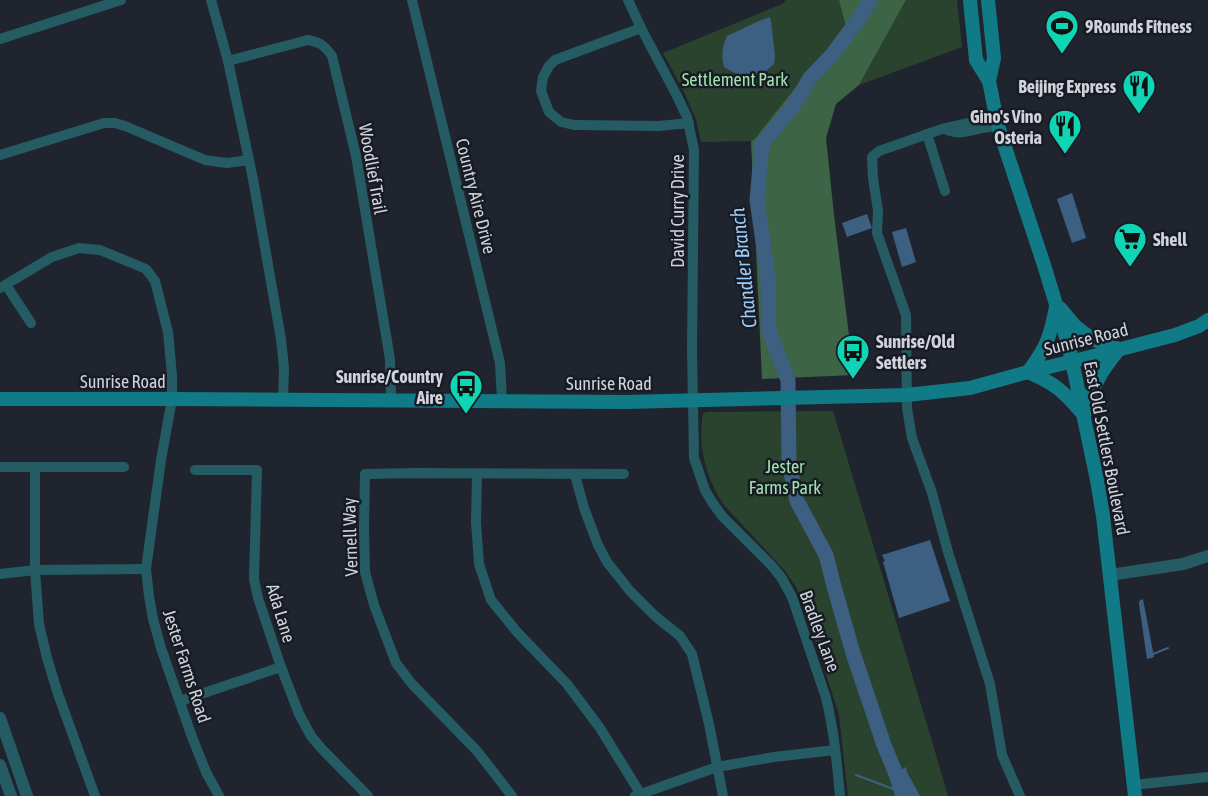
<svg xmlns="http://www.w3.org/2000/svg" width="1208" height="796" viewBox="0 0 1208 796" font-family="'Asap Condensed',sans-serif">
  <rect width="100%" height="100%" fill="#20242e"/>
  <g fill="#2a432f">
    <polygon points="786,0 839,0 846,27 791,93 754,141 701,142 696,119 682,88 663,53 782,4"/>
    <polygon points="906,0 957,0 962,47 859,85"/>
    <path d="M833,411L934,748L948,796H848L839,715L806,611L796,587L785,571L724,505C706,479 697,445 703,414L706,412Z"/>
  </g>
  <polygon fill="#3d6545" points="839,0 906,0 859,85 836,104 826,138 834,215 854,375 762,379 751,141 754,140 791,93 846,27"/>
  <g fill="#3d5f82">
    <path d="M770,17L771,21L775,56L774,64L758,78L740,76L724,67C721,55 722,47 727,36L759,21Z"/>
    <polygon points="1072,193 1086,238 1072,243 1057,199"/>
    <polygon points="867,214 872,228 847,237 842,223"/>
    <polygon points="906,228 916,262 902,267 892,232"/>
    <polygon points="930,540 950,601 899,618 883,562 885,561 882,555"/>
    <polygon points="1143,599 1154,657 1147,659 1139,604 1139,601"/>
    <polygon points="906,767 907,772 920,796 895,796 889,776"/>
  </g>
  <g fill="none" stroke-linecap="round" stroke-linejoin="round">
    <g stroke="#3d5f82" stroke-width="2">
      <polyline points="1153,654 1168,648"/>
      <polyline points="856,775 896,790"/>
    </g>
    <polyline stroke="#3d5f82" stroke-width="15" points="870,0 861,16 832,55 810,78 794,105 762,144 757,200 768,277 769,331 788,380 789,464 797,501 826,555 835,590 853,653 884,745 905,796"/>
    <g stroke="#255c63" stroke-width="10">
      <polyline points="211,0 228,61 253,179 281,339 284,368 283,400"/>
      <polyline points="412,0 500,363 502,401"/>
      <path d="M628,0L641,28L677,96L687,117L694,150L692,350L694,458L705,490L712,502L722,516L771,565L781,577L792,597L826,698C834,730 837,763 840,796"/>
      <polyline points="641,28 555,60 549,66 543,77 541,91 549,112 561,122 574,125 659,126 689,123"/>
      <polyline points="0,39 121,0"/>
      <path d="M228,61L308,40C320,42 325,46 332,56L356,156L388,347L390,360L391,400"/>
      <polyline points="996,117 942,129 879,151 872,157 873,178 878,211 877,233 906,315 907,408 912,438 932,493 948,552 990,684 1002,755 1020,796"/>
      <path d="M945,129C960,135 964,132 978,129C985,127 991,127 998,126"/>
      <polyline points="927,134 945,191"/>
      <polyline points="0,155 104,123 115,123 125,126 205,160 227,163 249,160"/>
      <polyline points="6,285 31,323"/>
      <polyline points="0,288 52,257 79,248 100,250 146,269 155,281 168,332 172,375 172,399 161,460 146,569 149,596 153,619 161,648 192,737 206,772 219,796"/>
      <polyline points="0,467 124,467"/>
      <polyline points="35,467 35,570 39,624 47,658 58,694 95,796"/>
      <polyline points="195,470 257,470 254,579 258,598 281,667 299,714 311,736 321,748 368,796"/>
      <polyline points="477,474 476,522 479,564 491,600 517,632 567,684 600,728 640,793"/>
      <polyline points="575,475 584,508 598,545 607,562 630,591 655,616 680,636 692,654 709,724 723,796"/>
      <polyline points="0,574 35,570 146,569"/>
      <polyline points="180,701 281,667"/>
      <polyline points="1133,785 1208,777"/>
      <polyline points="512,796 477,751 412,684 396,663 374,605 365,572 364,527 365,474 416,473 624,474"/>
      <polyline points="635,796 717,767 774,757 835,750"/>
    </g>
    <g stroke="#255c63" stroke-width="12">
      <polyline points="1110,575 1183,564 1208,556"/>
      <polyline points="0,718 27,796"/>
      <polyline points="0,765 11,796"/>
    </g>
    <g stroke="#107b86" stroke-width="14">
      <polyline points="970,0 976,60 989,81"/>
      <polyline points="988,0 994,58 989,81 998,126 1044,265 1069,347 1097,480 1103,516 1135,796"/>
      <path d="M1056,307C1050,337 1047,347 1028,372C1056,384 1063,391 1083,414"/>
      <polyline points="1060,308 1075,326 1092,339 1119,349"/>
      <polyline points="0,399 172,399 626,402 907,395 970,388 1028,372 1086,358 1175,335 1199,326 1208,320"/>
      <path d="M1085,413C1093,384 1101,372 1119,349"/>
    </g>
  </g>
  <defs>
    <g id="stadium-pin" transform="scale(1.725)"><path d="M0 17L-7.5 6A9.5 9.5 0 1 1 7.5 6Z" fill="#0fd5b4" stroke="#171b24"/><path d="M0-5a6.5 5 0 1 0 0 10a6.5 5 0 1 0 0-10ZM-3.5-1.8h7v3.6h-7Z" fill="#111"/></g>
    <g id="restaurant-pin" transform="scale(1.725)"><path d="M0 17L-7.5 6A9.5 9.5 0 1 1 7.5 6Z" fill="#0fd5b4" stroke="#171b24"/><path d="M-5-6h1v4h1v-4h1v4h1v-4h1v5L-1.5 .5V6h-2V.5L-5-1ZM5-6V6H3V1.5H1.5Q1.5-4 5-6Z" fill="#111"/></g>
    <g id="supermarket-pin" transform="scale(1.725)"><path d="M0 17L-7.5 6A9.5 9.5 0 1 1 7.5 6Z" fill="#0fd5b4" stroke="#171b24"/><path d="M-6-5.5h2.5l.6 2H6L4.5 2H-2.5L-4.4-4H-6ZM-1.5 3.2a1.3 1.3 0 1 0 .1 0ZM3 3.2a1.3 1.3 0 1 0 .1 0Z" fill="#111"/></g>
    <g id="bus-pin" transform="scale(1.725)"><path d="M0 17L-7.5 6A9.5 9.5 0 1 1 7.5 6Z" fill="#0fd5b4" stroke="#171b24"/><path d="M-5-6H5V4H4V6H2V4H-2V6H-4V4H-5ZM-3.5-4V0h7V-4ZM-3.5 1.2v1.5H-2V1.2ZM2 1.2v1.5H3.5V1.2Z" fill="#111"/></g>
  </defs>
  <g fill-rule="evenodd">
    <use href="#stadium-pin" x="1062" y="26"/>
    <use href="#restaurant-pin" x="1139" y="86"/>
    <use href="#restaurant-pin" x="1065" y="126"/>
    <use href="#supermarket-pin" x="1130" y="239"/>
    <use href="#bus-pin" x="853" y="351"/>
    <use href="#bus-pin" x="466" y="386"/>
  </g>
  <g text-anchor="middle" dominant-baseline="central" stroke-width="5" stroke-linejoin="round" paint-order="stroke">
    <g font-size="18" font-weight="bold" fill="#d0d3da" stroke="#171b24" text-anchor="start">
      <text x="1085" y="26">9Rounds Fitness</text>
      <text x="1116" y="86" text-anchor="end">Beijing Express</text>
      <text x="1042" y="116" text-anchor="end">Gino's Vino<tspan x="1042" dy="21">Osteria</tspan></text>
      <text x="1153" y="239">Shell</text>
      <text x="876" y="341">Sunrise/Old<tspan x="876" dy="21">Settlers</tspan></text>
      <text x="443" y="376" text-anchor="end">Sunrise/Country<tspan x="443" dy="21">Aire</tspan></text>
    </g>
    <g font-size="18" fill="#a1e2ad" stroke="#171b24">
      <text x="735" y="79">Settlement Park</text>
      <text x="785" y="466">Jester<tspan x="785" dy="21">Farms Park</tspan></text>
    </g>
    <g font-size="18" fill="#d0d3da" stroke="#171b24">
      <text transform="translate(373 169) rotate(80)">Woodlief Trail</text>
      <text transform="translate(476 196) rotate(76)">Country Aire Drive</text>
      <text transform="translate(677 211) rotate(-90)">David Curry Drive</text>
      <text transform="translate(1086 339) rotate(-14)">Sunrise Road</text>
      <text x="123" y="381">Sunrise Road</text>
      <text x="609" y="383">Sunrise Road</text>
      <text transform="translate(1107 448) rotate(79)">East Old Settlers Boulevard</text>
      <text transform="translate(350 537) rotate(-92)">Vernell Way</text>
      <text transform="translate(281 613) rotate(73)">Ada Lane</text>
      <text transform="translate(820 631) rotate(70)">Bradley Lane</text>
      <text transform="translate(187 666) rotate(72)">Jester Farms Road</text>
    </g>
    <g font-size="20" font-style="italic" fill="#9ecaf8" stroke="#171b24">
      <text transform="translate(743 268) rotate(-96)">Chandler Branch</text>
    </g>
  </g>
</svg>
